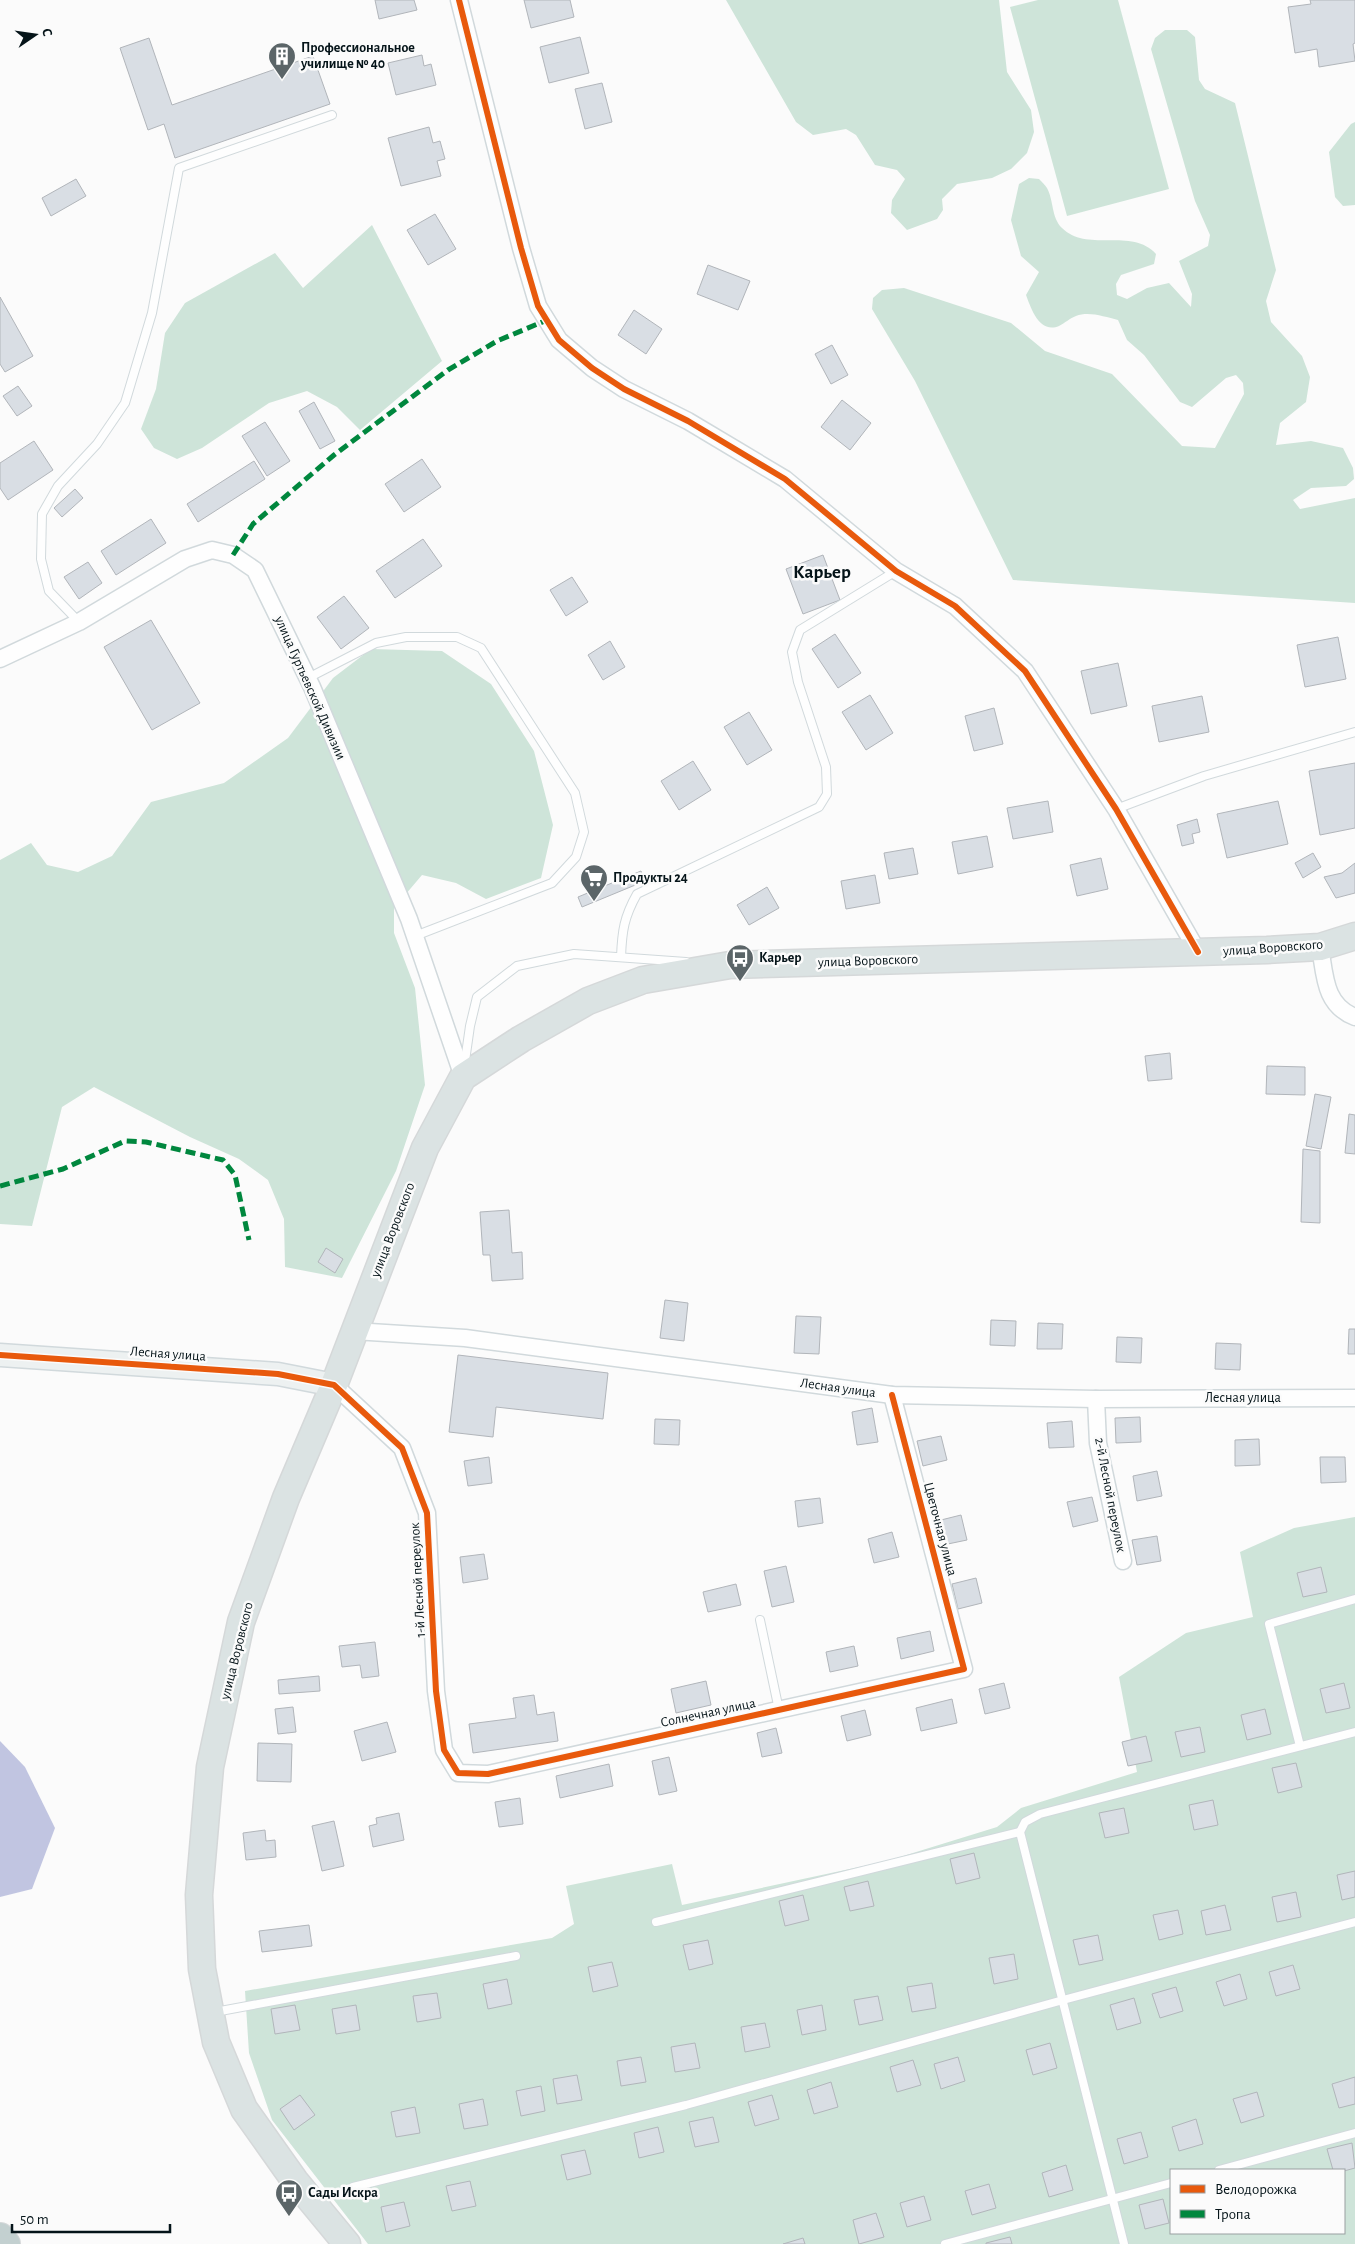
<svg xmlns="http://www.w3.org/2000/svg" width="1355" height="2244" viewBox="0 0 1355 2244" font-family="'Alegreya Sans',sans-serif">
  <rect width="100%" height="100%" fill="#fbfbfb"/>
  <g fill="#cee4d9" fill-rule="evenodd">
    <polygon points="726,0 999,0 1007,72 1031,110 1034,132 1027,153 1011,169 992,178 957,184 942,199 943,210 937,219 907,230 891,213 892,200 905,179 897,170 875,165 856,135 846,129 813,135 796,122"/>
    <polygon points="1038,0 1118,0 1169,189 1067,216 1010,7"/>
    <path d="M1165,30H1187L1195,37L1199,80L1205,89L1235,103L1276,270L1266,301L1271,322L1302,356L1310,377L1306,402L1280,423L1276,445L1311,441L1343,448L1353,468L1354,479L1346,486L1311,488L1293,500L1300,509L1355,498V603L1013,580L915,381L872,309L873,298L882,290L904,288L1011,323L1045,351L1112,374L1182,446L1215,448L1244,394L1243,383L1236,375L1226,378L1192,407L1180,402L1144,355L1127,340L1118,320C1105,317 1089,311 1076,316C1070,318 1065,323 1059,326C1039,334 1031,308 1026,295L1039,272L1021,256L1011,220L1019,184L1029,178L1039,179C1042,182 1045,185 1047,188C1054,201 1051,217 1062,228C1087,253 1132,227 1156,254L1154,264L1121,275L1116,284L1117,295L1127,299L1147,288L1169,283L1191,307L1192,294L1179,261L1208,246L1210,235L1195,201L1151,49L1155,38Z"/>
    <polygon points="1355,122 1355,205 1343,206 1335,197 1329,152 1351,124"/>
    <polygon points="372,225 442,361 360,430 337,407 307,391 269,403 202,448 177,459 154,448 141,429 156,389 165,333 185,303 275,253 303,288"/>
    <polygon points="371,649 442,651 491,684 534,751 553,825 541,878 486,899 456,883 422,875 394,908 394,933 415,988 425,1085 396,1171 342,1278 285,1267 284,1219 268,1180 239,1159 190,1137 94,1087 62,1107 32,1226 0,1224 0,860 31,843 47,865 78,872 112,856 151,802 224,783 288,738 333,678"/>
    <path d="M1355,1517V2244H368L272,2120L249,2053L245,1991L552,1938L574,1924L566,1886L672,1864L682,1905L887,1861L997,1827L1021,1808L1137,1772L1119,1677L1186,1633L1253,1617L1240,1552L1294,1528ZM1171,2170H1344V2233H1171Z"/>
  </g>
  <polygon fill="#c1c5e1" points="0,1741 25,1767 55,1828 32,1889 0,1897"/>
  <g fill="#d9dee4" stroke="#b1b5ba">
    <polygon points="375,0 414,0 417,10 379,19"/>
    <polygon points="524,0 570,0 574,17 531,28"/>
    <polygon points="1310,0 1355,0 1355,43 1353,44 1355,61 1319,67 1317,49 1295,53 1288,7 1311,4"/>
    <polygon points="580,37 589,73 549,83 540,47"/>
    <polygon points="149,38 172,105 313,56 330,104 175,158 164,124 148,130 120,48"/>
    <polygon points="422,55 424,66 431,64 436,85 396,95 388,63"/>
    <polygon points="602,83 612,122 585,129 575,89"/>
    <polygon points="429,127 433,143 440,141 445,159 437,161 441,176 401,186 388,138"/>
    <polygon points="76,179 86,196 51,216 42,198"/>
    <polygon points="435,214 456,249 428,265 407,230"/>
    <polygon points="708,265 750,281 738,310 697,294"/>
    <polygon points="0,297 33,356 5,372 0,364"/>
    <polygon points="634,310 662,329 646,354 618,335"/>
    <polygon points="832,345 848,375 831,384 815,354"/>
    <polygon points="18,386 32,406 17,416 3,396"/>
    <polygon points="842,400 871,423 850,450 821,427"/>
    <polygon points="314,402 335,441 320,449 299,411"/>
    <polygon points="265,422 290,461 267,476 242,436"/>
    <polygon points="34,441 53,470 8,500 0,488 0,463"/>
    <polygon points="422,459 441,487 404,512 385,484"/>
    <polygon points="254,461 265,479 198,522 187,504"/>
    <polygon points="75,489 83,498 62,517 54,508"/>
    <polygon points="151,519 166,543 116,575 101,551"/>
    <polygon points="423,539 442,566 395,598 376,571"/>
    <polygon points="823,555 840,600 803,614 786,569"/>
    <polygon points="88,562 102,583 79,599 64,577"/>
    <polygon points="572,577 588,602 566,616 550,590"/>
    <polygon points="344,596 369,628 341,649 317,617"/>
    <polygon points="151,620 200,703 152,730 104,647"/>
    <polygon points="835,634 861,673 838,688 812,649"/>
    <polygon points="1338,637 1346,679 1305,687 1297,645"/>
    <polygon points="610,641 625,667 603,680 588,655"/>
    <polygon points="1118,663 1127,706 1091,714 1081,671"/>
    <polygon points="870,695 893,733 866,750 842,712"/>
    <polygon points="1202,696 1209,732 1159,742 1152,706"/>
    <polygon points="994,708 1003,744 974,751 965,716"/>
    <polygon points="749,712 772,750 747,765 724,727"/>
    <polygon points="693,761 711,790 679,810 661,781"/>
    <polygon points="1355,763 1355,828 1320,835 1309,771"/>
    <polygon points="1048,801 1053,832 1013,839 1007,808"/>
    <polygon points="1278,801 1288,844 1227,858 1217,814"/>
    <polygon points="1197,819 1200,832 1192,834 1194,843 1182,846 1177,825"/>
    <polygon points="987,836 993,867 958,874 952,842"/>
    <polygon points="913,848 918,874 889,879 884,853"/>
    <polygon points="1313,853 1321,867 1303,878 1295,863"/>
    <polygon points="1101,858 1108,889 1077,896 1070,865"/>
    <polygon points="1355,863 1355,893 1336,898 1324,877 1342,873"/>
    <polygon points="641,871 645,881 582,907 578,897"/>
    <polygon points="875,875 880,903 846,909 841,881"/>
    <polygon points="767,887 779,908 749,925 737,905"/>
    <polygon points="1170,1053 1172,1079 1148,1081 1145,1056"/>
    <polygon points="1267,1066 1305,1067 1305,1095 1266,1094"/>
    <polygon points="1315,1094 1331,1097 1321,1149 1306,1146"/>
    <polygon points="1349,1114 1355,1115 1355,1154 1345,1153"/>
    <polygon points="1303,1149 1320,1151 1320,1223 1301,1222"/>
    <polygon points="509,1210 512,1253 522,1252 523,1279 492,1281 490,1255 483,1255 480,1212"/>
    <polygon points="326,1248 343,1259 335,1273 318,1262"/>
    <polygon points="665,1300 688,1303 684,1341 660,1338"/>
    <polygon points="796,1316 821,1317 819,1354 794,1353"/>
    <polygon points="991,1320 1016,1321 1015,1346 990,1345"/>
    <polygon points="1038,1323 1063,1324 1062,1349 1037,1349"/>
    <polygon points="1349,1329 1355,1329 1355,1354 1348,1354"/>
    <polygon points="1117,1337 1142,1338 1141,1363 1116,1362"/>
    <polygon points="1216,1343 1241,1344 1240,1370 1215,1369"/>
    <polygon points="458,1355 608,1373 603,1419 496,1407 493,1437 449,1432"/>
    <polygon points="872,1408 878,1442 857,1445 852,1412"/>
    <polygon points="1140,1417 1141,1442 1116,1443 1115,1418"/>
    <polygon points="655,1419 680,1420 679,1445 654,1444"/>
    <polygon points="1072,1421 1074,1447 1049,1448 1047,1423"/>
    <polygon points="941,1436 947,1460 923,1466 917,1441"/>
    <polygon points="1259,1439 1260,1465 1235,1466 1235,1440"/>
    <polygon points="489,1457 492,1483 468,1486 464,1461"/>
    <polygon points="1320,1457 1345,1457 1346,1482 1321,1483"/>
    <polygon points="1157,1471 1162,1496 1137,1501 1133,1476"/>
    <polygon points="1092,1497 1098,1521 1073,1527 1067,1502"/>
    <polygon points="820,1498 823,1523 798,1527 795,1501"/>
    <polygon points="961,1515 967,1540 943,1545 937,1521"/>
    <polygon points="892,1532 899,1557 874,1563 868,1539"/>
    <polygon points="1157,1536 1161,1561 1137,1565 1132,1540"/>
    <polygon points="484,1554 488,1579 463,1583 460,1557"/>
    <polygon points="786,1566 794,1602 772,1607 764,1571"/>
    <polygon points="1321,1567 1327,1592 1303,1597 1297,1573"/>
    <polygon points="976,1578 982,1603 958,1609 952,1584"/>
    <polygon points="736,1584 741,1605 708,1612 703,1592"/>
    <polygon points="930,1631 934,1651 901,1659 897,1638"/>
    <polygon points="375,1642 379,1676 362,1678 360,1665 342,1667 339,1646"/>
    <polygon points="854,1646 858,1666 830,1672 826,1652"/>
    <polygon points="319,1676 320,1691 279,1694 278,1680"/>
    <polygon points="706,1681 711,1705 676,1713 671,1689"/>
    <polygon points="1004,1683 1010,1708 985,1714 979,1689"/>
    <polygon points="1344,1683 1350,1708 1326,1713 1320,1689"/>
    <polygon points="534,1695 537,1715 554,1712 558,1741 473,1753 469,1724 516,1718 513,1698"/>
    <polygon points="952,1699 957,1723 921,1731 916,1708"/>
    <polygon points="293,1707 296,1732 278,1734 275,1709"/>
    <polygon points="1265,1709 1271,1734 1247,1740 1241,1715"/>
    <polygon points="865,1710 871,1735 847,1741 841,1716"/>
    <polygon points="387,1722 396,1752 362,1761 354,1731"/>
    <polygon points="1200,1727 1205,1752 1181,1757 1175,1732"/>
    <polygon points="776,1728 782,1753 762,1757 757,1733"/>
    <polygon points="1146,1736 1152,1761 1128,1766 1122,1742"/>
    <polygon points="258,1743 292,1744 291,1782 257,1781"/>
    <polygon points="669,1757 677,1791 659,1795 652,1761"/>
    <polygon points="1296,1763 1302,1787 1278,1793 1272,1768"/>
    <polygon points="609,1764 613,1786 560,1798 556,1776"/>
    <polygon points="520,1798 523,1824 499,1827 495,1802"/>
    <polygon points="1213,1800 1218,1825 1194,1830 1189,1805"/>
    <polygon points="1124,1808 1129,1833 1105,1838 1099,1813"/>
    <polygon points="399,1813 404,1840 373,1847 369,1826 377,1824 376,1818"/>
    <polygon points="334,1821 344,1866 322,1871 312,1826"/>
    <polygon points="265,1830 266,1841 275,1840 276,1857 246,1860 243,1833"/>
    <polygon points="974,1853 980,1878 956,1884 950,1859"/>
    <polygon points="1355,1871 1355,1897 1342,1900 1337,1875"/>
    <polygon points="868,1881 874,1906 850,1911 844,1887"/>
    <polygon points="1296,1892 1301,1917 1277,1922 1272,1897"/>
    <polygon points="803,1895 809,1920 785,1926 779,1901"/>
    <polygon points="1225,1905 1231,1930 1206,1935 1201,1911"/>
    <polygon points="1178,1910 1183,1934 1159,1940 1153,1915"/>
    <polygon points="309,1925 312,1946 262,1952 259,1931"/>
    <polygon points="1098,1935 1103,1960 1079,1965 1073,1940"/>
    <polygon points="708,1940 713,1964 689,1970 683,1945"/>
    <polygon points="1014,1954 1018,1979 994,1984 989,1958"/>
    <polygon points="612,1962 618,1986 593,1992 588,1967"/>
    <polygon points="1293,1965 1300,1989 1276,1996 1269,1972"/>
    <polygon points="1240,1974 1247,1999 1224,2006 1216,1982"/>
    <polygon points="507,1979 512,2004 488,2009 483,1984"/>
    <polygon points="932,1983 936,2008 912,2012 907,1987"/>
    <polygon points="1176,1987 1183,2011 1160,2018 1152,1994"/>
    <polygon points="437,1993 441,2018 417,2022 413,1996"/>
    <polygon points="878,1996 883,2020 859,2025 854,2000"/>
    <polygon points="1134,1998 1141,2023 1117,2030 1110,2005"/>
    <polygon points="295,2005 300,2030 275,2034 271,2009"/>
    <polygon points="356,2005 360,2030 336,2034 332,2009"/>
    <polygon points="822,2005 826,2030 802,2035 797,2010"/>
    <polygon points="765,2023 770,2047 745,2052 741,2027"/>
    <polygon points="695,2043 700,2068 675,2072 671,2047"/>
    <polygon points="1050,2043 1057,2068 1033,2075 1026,2050"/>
    <polygon points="641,2057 646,2082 621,2086 617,2061"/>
    <polygon points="958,2057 965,2081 941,2089 934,2064"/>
    <polygon points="913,2060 921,2085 897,2092 890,2067"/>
    <polygon points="577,2075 582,2100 557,2104 553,2079"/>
    <polygon points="1355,2077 1355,2104 1339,2108 1332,2084"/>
    <polygon points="831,2082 838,2107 814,2114 807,2090"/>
    <polygon points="541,2086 545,2111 521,2116 516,2091"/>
    <polygon points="1257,2092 1264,2116 1241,2123 1233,2099"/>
    <polygon points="300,2095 315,2115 294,2130 280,2109"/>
    <polygon points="772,2095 779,2119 755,2126 748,2102"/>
    <polygon points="483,2099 488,2125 464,2129 459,2104"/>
    <polygon points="415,2107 420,2133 396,2137 391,2112"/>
    <polygon points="713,2117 719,2142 695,2147 689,2122"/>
    <polygon points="1196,2119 1203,2144 1179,2151 1172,2127"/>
    <polygon points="658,2127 664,2152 639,2158 634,2133"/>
    <polygon points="1141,2132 1148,2157 1124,2164 1117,2139"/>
    <polygon points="1352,2143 1355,2168 1344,2171 1333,2170 1327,2149"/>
    <polygon points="585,2150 591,2174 567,2180 561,2155"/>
    <polygon points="1066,2165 1073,2190 1049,2197 1042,2173"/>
    <polygon points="470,2181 476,2206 452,2211 446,2186"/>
    <polygon points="989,2184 996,2208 972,2215 965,2191"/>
    <polygon points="924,2196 931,2220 907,2227 900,2203"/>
    <polygon points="1163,2199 1169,2223 1145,2229 1139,2205"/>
    <polygon points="404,2202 410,2226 386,2232 381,2207"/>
    <polygon points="876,2213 884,2237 859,2244 853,2220"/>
    <polygon points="1010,2237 1012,2244 986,2244 986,2243"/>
    <polygon points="803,2238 805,2244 783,2244"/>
  </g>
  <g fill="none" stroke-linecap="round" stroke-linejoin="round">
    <g stroke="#d1d9dc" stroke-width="10">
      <g id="lane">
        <polyline points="79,622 49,591 41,559 42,514 58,486 97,444 125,403 152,313 179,168 332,115"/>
        <polyline points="308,678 376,643 406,637 457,637 481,648 575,793 584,832 576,857 552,883 415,936"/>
        <polyline points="1116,809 1204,776 1355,732"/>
        <path d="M621,957C622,931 624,917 637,894L819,807L827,794L826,767L798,682L792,652L800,630L896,571"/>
        <polyline points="464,1068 470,1026 477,997 517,966 574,954 686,962"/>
        <polyline points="760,1620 779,1710"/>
        <polyline points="1300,1746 1269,1624 1355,1599"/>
        <polyline points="656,1922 1020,1832"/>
        <polyline points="215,2012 516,1956"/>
        <polyline points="1219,2170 1355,2133"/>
        <polyline points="353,2187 686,2105 1063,2000 1355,1922"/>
        <polyline points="945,2244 1171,2183"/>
        <polyline points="1124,2244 1020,1832 1025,1822 1040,1814 1355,1732"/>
      </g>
    </g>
    <g stroke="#d1d9dc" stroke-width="19">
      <g id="street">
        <polyline points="459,0 521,248 538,306 559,340 592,368 624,389 688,421 785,479 896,571 955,606 1025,671 1116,809 1198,952"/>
        <polyline points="0,659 79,622 185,559 212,550 233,555 255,570 312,687 409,919 463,1077"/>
        <path d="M1320,947C1325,975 1324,1005 1355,1017"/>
        <polyline points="354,1331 465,1338 892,1395 1096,1399 1355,1398"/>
        <polyline points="334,1385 402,1448 427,1513 436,1691 444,1750 458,1773 488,1774 964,1669 892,1395"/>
        <polyline points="1096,1399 1098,1443 1123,1561"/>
      </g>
    </g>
    <g stroke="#d1d9dc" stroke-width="25">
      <polyline id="secondary" points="0,1355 278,1374 334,1385"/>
    </g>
    <g stroke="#d5d8d9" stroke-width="29">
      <polyline id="primary" points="347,2244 295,2181 244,2109 216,2042 202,1969 199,1895 210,1767 241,1622 286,1498 334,1385 425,1148 463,1077 521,1039 588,1001 643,980 730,965 1267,950 1320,947 1355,936"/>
    </g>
    <g stroke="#d5d8d9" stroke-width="30">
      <polyline id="highway" points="0,2237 6,2244"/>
    </g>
    <use href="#lane" stroke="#fefefe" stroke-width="8"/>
    <use href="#street" stroke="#fefefe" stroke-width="16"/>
    <use href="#secondary" stroke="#edf1f1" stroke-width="22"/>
    <use href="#primary" stroke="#dbe3e3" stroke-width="26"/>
    <use href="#highway" stroke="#c3d0d0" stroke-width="28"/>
    <g stroke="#00873e" stroke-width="5" stroke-dasharray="10 5" stroke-linecap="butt">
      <polyline points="233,555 253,524 334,455 448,370 497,341 547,320"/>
      <polyline points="0,1186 63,1169 125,1141 146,1142 223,1160 235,1175 249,1240"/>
    </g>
    <g stroke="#fbfbfb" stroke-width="9">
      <g id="cycleway">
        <polyline points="459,0 521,248 538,306 559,340 592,368 624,389 688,421 785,479 896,571 955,606 1025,671 1116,809 1198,952"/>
        <polyline points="0,1355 278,1374 334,1385 402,1448 427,1513 436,1691 444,1750 458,1773 488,1774 964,1669 892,1395"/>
      </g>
    </g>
    <use href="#cycleway" stroke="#e8590c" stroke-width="6"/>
  </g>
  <defs>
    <g id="building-pin" transform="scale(1.4375)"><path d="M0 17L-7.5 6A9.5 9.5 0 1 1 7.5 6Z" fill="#5b6568" stroke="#fbfbfb"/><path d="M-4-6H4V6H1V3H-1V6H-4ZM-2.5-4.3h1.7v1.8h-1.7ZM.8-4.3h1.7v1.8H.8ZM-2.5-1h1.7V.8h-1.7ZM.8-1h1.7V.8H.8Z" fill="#fff"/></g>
    <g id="supermarket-pin" transform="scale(1.4375)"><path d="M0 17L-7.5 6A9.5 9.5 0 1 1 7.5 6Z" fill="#5b6568" stroke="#fbfbfb"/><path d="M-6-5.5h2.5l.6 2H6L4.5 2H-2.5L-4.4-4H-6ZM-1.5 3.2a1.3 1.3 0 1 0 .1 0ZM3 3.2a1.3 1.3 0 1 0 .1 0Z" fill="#fff"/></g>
    <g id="bus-pin" transform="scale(1.4375)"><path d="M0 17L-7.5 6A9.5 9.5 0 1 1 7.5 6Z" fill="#5b6568" stroke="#fbfbfb"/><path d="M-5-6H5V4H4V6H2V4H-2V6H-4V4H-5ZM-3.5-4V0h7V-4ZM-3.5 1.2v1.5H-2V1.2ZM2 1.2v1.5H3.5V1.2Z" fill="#fff"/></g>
  </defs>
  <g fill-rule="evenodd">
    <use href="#building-pin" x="282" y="56"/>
    <use href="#supermarket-pin" x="594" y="878"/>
    <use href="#bus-pin" x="740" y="958"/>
    <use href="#bus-pin" x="289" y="2193"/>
  </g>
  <g text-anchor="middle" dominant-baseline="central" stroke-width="5" stroke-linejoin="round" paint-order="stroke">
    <g font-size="14" font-weight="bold" fill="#051419" stroke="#fbfbfb" text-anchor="start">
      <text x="301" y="48">Профессиональное<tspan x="301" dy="16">училище № 40</tspan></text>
      <text x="613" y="878">Продукты 24</text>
      <text x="759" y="958">Карьер</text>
      <text x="308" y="2193">Сады Искра</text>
    </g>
    <g font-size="14" fill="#051419" stroke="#fbfbfb">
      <text transform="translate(310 688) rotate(66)">улица Гуртьевской Дивизии</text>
      <text transform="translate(1273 948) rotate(-4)">улица Воровского</text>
      <text transform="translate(868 961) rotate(-2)">улица Воровского</text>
      <text transform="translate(393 1230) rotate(-69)">улица Воровского</text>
      <text transform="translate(168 1354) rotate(4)">Лесная улица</text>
      <text transform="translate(838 1388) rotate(8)">Лесная улица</text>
      <text x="1243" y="1398">Лесная улица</text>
      <text transform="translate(1110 1495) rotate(79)">2-й Лесной переулок</text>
      <text transform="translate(940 1529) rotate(75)">Цветочная улица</text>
      <text transform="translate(418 1580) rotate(-93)">1-й Лесной переулок</text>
      <text transform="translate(237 1651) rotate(-76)">улица Воровского</text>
      <text transform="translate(708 1713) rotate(-12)">Солнечная улица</text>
    </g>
    <g font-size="19" font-weight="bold" fill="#051419" stroke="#fbfbfb">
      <text x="822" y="572">Карьер</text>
    </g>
  </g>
  <rect x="1170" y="2169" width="175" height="65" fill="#fbfbfb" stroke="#999fa1"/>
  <rect x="1180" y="2185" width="25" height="8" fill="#e8590c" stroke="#999fa1"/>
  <text x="1215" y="2194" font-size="15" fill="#051419">Велодорожка</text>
  <rect x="1180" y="2210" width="25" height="8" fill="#00873e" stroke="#999fa1"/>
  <text x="1215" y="2219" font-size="15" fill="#051419">Тропа</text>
  <g transform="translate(35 35) rotate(77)" stroke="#fbfbfb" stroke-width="4" paint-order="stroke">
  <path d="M0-4L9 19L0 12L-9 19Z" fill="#051419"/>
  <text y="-8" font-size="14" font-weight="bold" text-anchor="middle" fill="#051419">С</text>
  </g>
  <path d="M12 2224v8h158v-8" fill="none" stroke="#051419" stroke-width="2.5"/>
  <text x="20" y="2224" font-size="15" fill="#051419" stroke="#fbfbfb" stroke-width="4" paint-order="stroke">50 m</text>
</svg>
